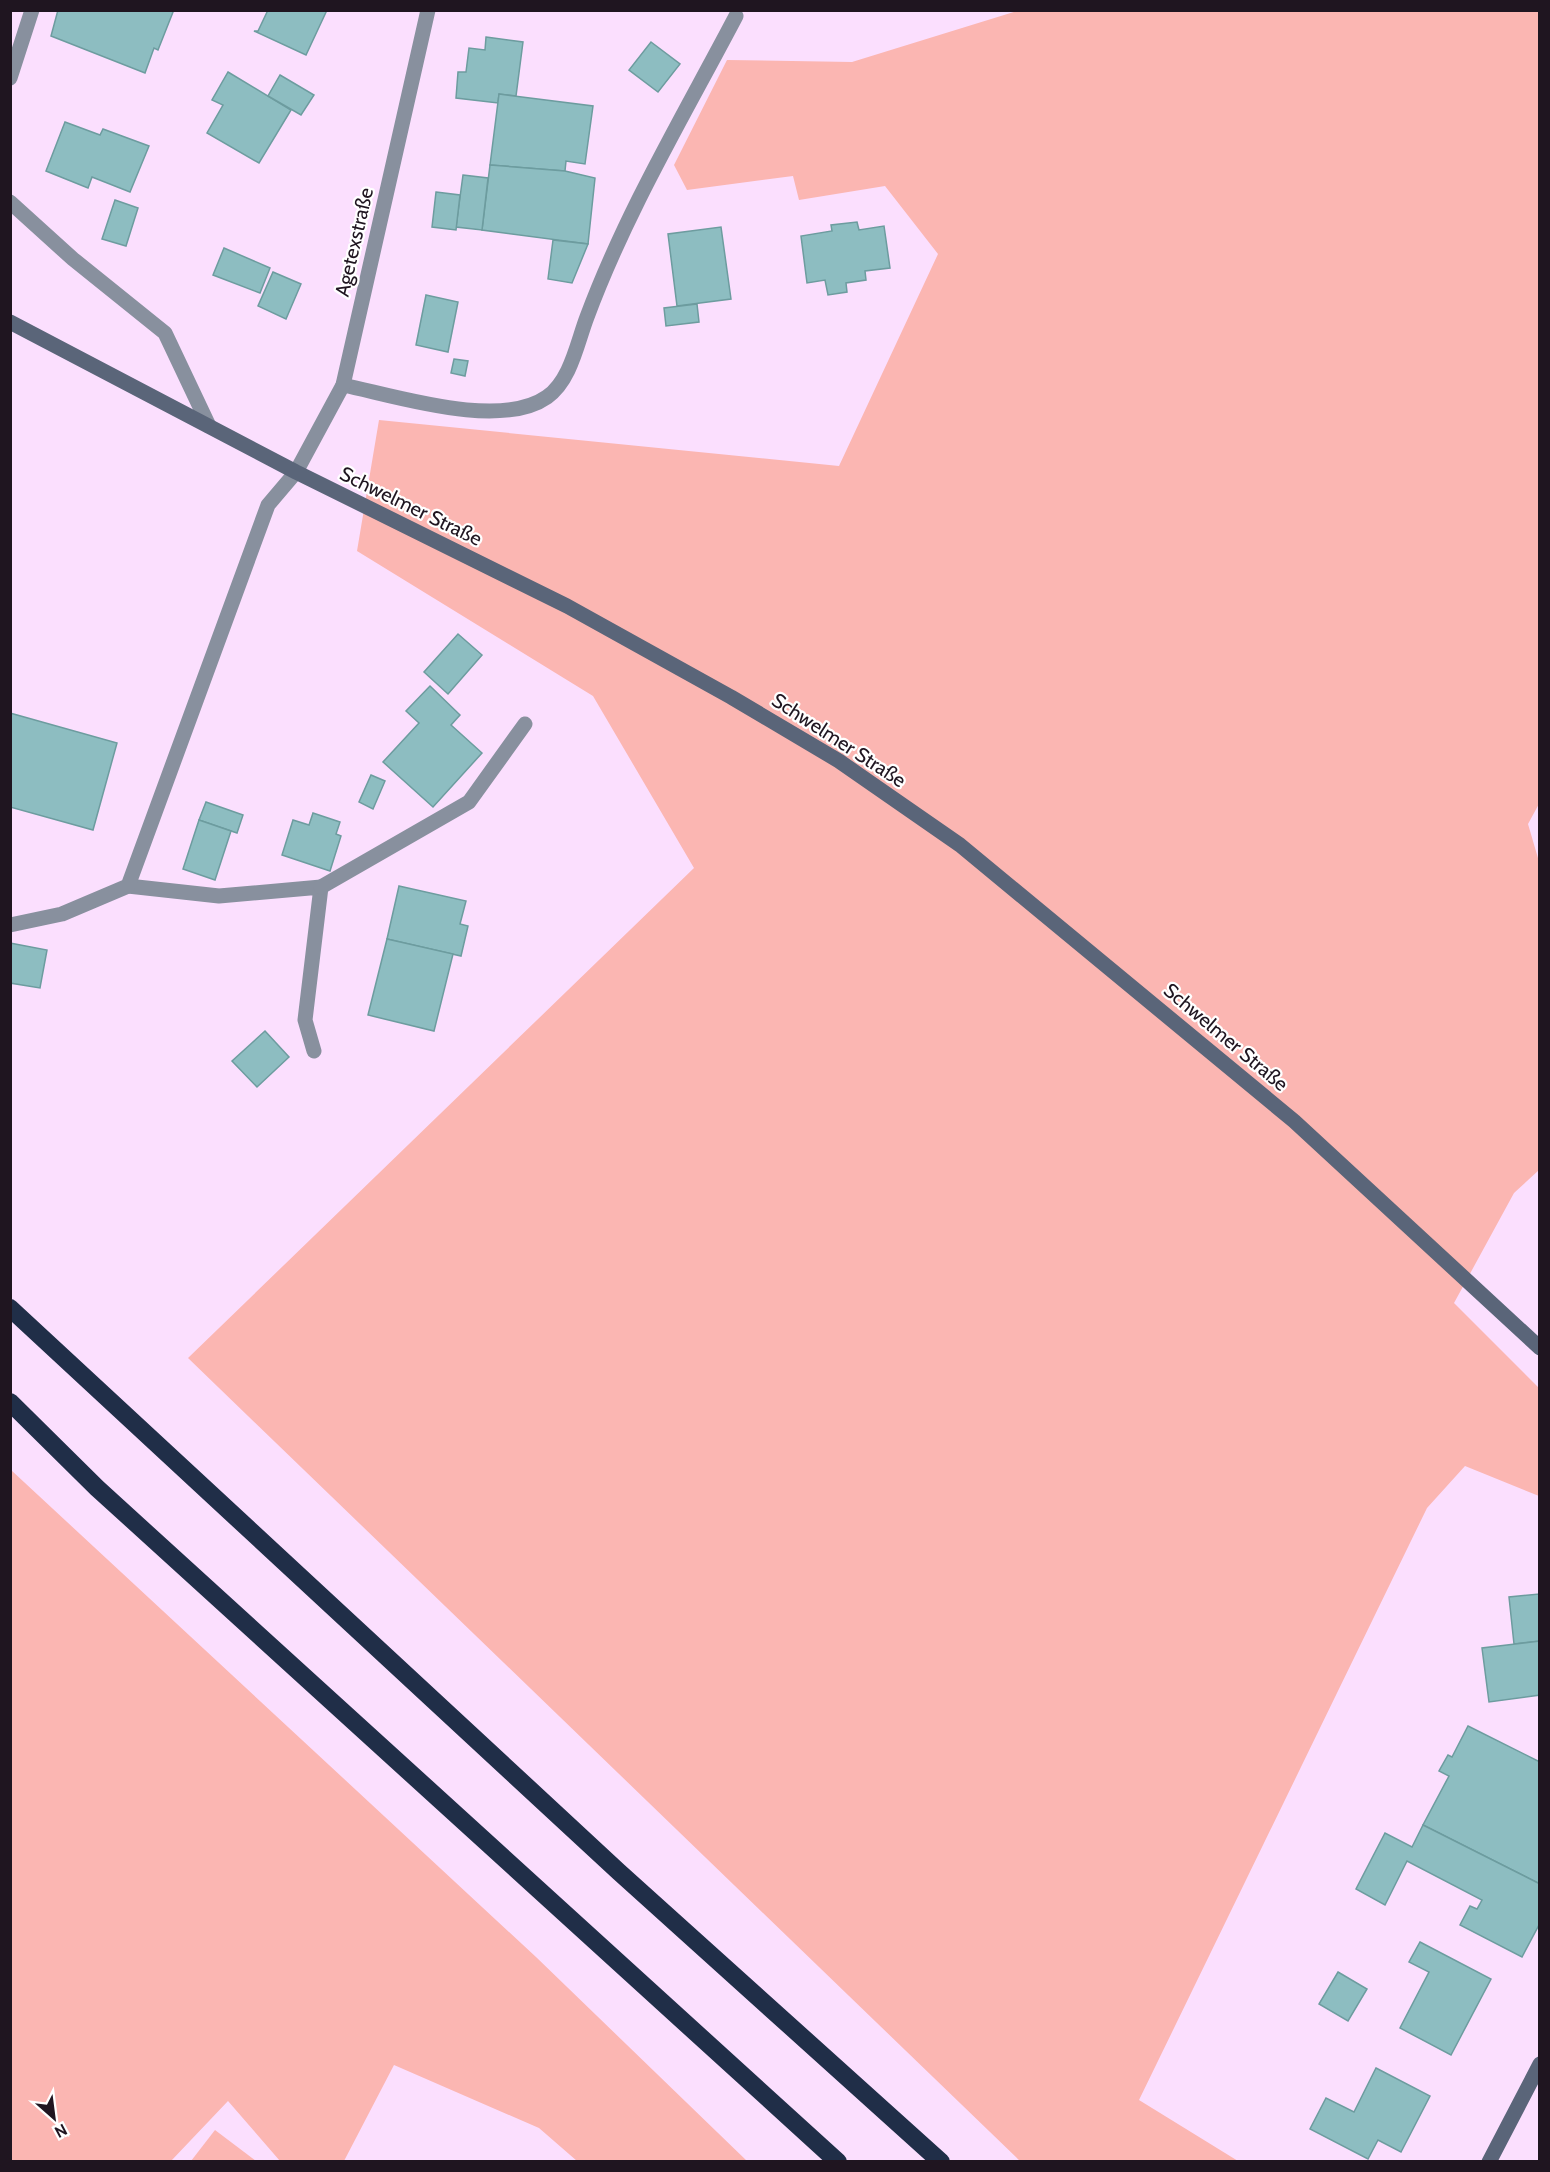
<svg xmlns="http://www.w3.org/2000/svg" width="1550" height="2172" viewBox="0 0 1550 2172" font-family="Cabin,sans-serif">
  <rect width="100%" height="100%" fill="#fbdffe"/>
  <g fill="#fbb6b2">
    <polygon points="1017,11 1539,11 1540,802 1528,824 1540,865 1539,1170 1514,1193 1454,1303 1539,1388 1539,1496 1465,1466 1427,1508 1139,2100 1238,2161 1020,2161 188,1358 694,868 593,696 357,551 379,420 839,466 938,254 885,186 799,200 793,176 687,190 674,165 727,60 852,62"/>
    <polygon points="11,1470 536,1957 747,2161 577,2161 539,2128 394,2065 344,2161 280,2161 228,2101 171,2161 11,2161"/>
    <polygon points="215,2130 256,2161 191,2161"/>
  </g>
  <g fill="#8dbdc1" stroke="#6d9c9f" stroke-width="1.5">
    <polygon points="58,10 170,10 173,12 158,50 154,48 145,73 51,36"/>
    <polygon points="268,10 327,10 306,55 254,31 258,31"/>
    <polygon points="486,37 523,42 516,96 499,94 498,103 456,98 458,72 466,72 469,48 485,50"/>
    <polygon points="651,42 680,64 658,92 629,70"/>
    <polygon points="228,72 291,110 259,163 207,133 223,105 212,100"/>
    <polygon points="280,75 314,95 301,115 268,96"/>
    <polygon points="499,94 593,106 585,164 566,161 565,171 490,165"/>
    <polygon points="65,122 100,135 103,129 149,146 130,192 92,177 88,188 46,171"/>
    <polygon points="490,165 565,171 595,178 588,244 482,230"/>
    <polygon points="463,175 488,178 482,230 456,227"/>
    <polygon points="436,192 460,195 456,230 432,227"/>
    <polygon points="115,200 138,208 126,246 102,239"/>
    <polygon points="857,222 859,230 884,226 890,268 865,271 866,280 846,283 847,292 828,295 825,280 807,283 801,236 832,231 831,225"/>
    <polygon points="721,227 731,299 677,306 668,234"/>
    <polygon points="553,240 588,244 572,283 548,279"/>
    <polygon points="224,248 270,268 260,293 213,275"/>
    <polygon points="273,272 301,284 286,319 258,306"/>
    <polygon points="426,295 458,302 448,352 416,345"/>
    <polygon points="697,304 699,322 666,326 664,308"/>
    <polygon points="454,359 468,361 465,376 451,373"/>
    <polygon points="458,634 482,655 448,694 424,672"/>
    <polygon points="430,686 460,715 451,725 482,753 433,807 383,762 419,723 406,711"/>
    <polygon points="10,713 117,743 93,830 10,807"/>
    <polygon points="371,775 385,781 373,809 359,802"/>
    <polygon points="206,802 243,815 237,833 199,820"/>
    <polygon points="313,813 340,822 336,834 341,836 330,871 282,855 293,820 309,825"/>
    <polygon points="199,820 231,831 215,880 183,869"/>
    <polygon points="399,886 466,901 460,924 468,926 461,956 387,939"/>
    <polygon points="387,939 453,954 434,1031 368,1015"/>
    <polygon points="10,943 47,950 40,988 10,983"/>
    <polygon points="265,1031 289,1057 257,1087 232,1061"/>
    <polygon points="1539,1594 1540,1641 1514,1644 1509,1597"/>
    <polygon points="1540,1641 1540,1695 1489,1702 1482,1648"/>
    <polygon points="1468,1726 1540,1762 1540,1884 1423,1825 1449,1776 1439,1771 1448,1755 1452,1757"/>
    <polygon points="1423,1825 1540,1884 1540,1923 1522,1957 1460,1925 1470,1906 1477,1909 1482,1900 1407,1861 1385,1905 1356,1889 1385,1833 1412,1847"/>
    <polygon points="1420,1942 1491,1979 1451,2055 1400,2028 1429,1972 1409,1962"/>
    <polygon points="1338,1972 1367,1989 1348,2021 1319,2004"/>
    <polygon points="1376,2068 1430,2096 1401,2152 1378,2140 1368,2159 1310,2129 1326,2098 1354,2112"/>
  </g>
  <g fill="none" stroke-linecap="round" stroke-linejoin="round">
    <g stroke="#88909e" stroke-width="15">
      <polyline points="10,78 32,10"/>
      <polyline points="10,202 73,259 165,333 209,426"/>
      <path d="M343,385C396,396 500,430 547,397C571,380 577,343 587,317C626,212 684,115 736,16"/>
      <polyline points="128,886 219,896 321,887 305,1020 314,1051"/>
      <polyline points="321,887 469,802 525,724"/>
      <polyline points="10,925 62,914 128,886 268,505 296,472"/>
    </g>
    <polyline stroke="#88909e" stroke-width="15" points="296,472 343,385 428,10"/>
    <g stroke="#5a6579" stroke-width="15">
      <polyline points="10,322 296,472 567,606 731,697 839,761 960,845 1294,1121 1540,1348"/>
      <polyline points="1489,2162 1540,2064"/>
    </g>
    <g stroke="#202e48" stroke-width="18">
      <polyline points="10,1308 619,1872 941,2162"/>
      <polyline points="10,1402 97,1488 838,2162"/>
    </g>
  </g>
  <g text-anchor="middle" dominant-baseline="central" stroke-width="4.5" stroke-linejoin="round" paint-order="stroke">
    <g font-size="20" fill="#1f1520" stroke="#fff">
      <text transform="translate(354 242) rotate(-77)">Agetexstraße</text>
      <text transform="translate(411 506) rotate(26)">Schwelmer Straße</text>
      <text transform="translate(839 740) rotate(33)">Schwelmer Straße</text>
      <text transform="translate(1226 1037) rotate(40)">Schwelmer Straße</text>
    </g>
  </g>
  <rect width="1550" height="2172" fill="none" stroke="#1f1520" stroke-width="24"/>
  <g transform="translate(54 2118) rotate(152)" stroke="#ffffff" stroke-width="4.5" paint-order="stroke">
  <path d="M0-4.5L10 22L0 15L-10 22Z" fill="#1f1520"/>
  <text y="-9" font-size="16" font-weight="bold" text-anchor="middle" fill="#1f1520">N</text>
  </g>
</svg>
